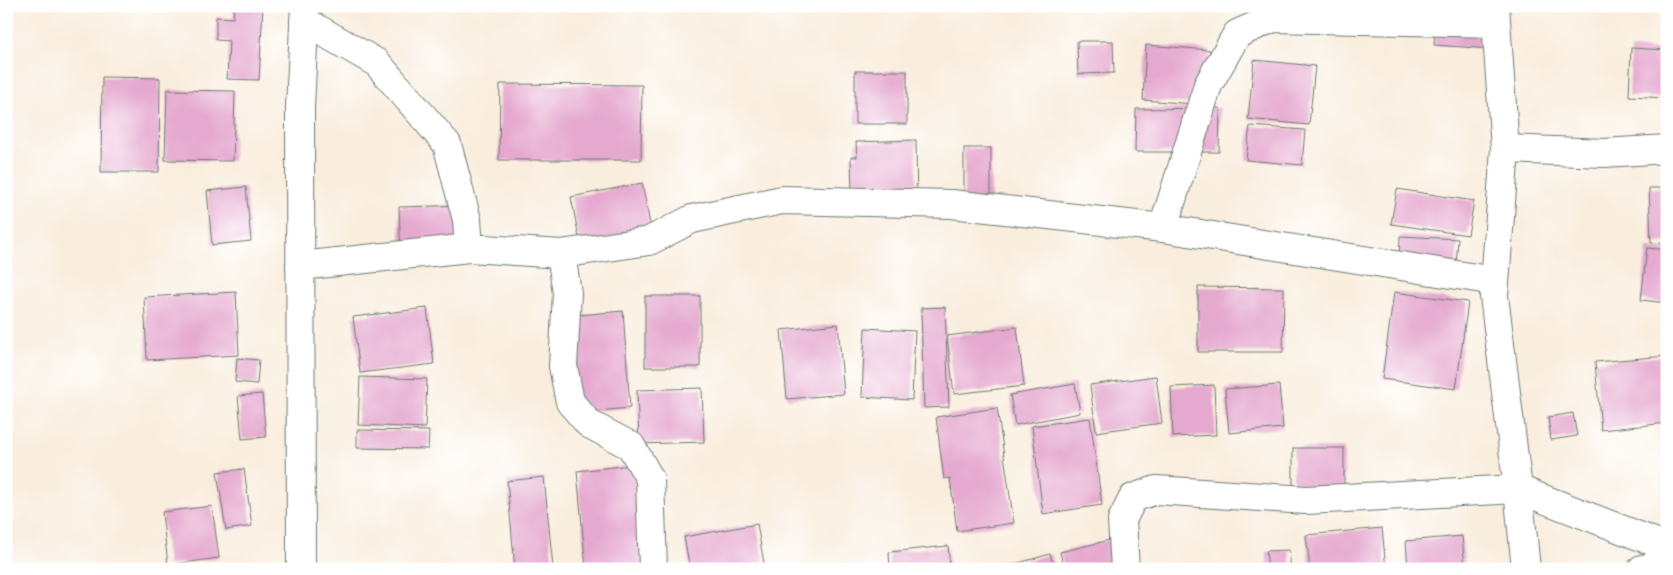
<svg xmlns="http://www.w3.org/2000/svg" width="1673" height="575" viewBox="0 0 1673 575" font-family="Vollkorn,serif">
  <rect width="100%" height="100%" fill="#fff"/>
  <filter id="ink" filterUnits="userSpaceOnUse"><feTurbulence type="fractalNoise" baseFrequency=".02" numOctaves="2"/><feDisplacementMap in="SourceGraphic" scale="10" xChannelSelector="R" yChannelSelector="G"/><feConvolveMatrix kernelMatrix="1 2 1 2 8 2 1 2 1" color-interpolation-filters="sRGB"/></filter>
  <filter id="wash" filterUnits="userSpaceOnUse"><feTurbulence type="fractalNoise" baseFrequency=".0096" numOctaves="4" result="noise"/><feDisplacementMap in="SourceGraphic" scale="20" xChannelSelector="R" yChannelSelector="G"/><feGaussianBlur stdDeviation="1.12" result="paint"/><feColorMatrix in="noise" values="0 0 0 0 0 0 0 0 0 0 0 0 0 0 0 0 0 1.4 0 .05"/><feComposite in="paint" operator="in"/></filter>
  <g filter="url(#wash)">
    <rect width="100%" height="100%" fill="#f9eddd"/>
    <g id="blocks">
      <g fill="#e5a8cf">
        <polygon points="234,6 263,6 259,80 227,79 229,41 216,40 216,17 233,18"/>
        <polygon points="1436,6 1494,6 1491,49 1434,45"/>
        <polygon points="1077,41 1113,41 1114,73 1078,74"/>
        <polygon points="1146,45 1210,50 1206,105 1143,100"/>
        <polygon points="1631,48 1667,50 1667,98 1629,96"/>
        <polygon points="1254,60 1315,66 1309,125 1248,119"/>
        <rect x="855" y="71" width="52" height="53"/>
        <polygon points="102,77 160,78 159,172 101,172"/>
        <polygon points="500,84 642,85 641,160 499,160"/>
        <polygon points="167,90 235,91 233,161 165,160"/>
        <polygon points="1220,108 1219,152 1135,152 1136,109"/>
        <polygon points="1250,126 1305,130 1302,165 1246,160"/>
        <polygon points="916,140 917,210 852,195 851,157 857,157 856,142"/>
        <rect x="964" y="148" width="27" height="52"/>
        <polygon points="642,183 653,239 582,253 571,197"/>
        <polygon points="246,187 251,241 212,245 207,191"/>
        <polygon points="1649,188 1667,188 1667,242 1651,243"/>
        <polygon points="1397,189 1474,201 1468,235 1391,224"/>
        <polygon points="470,205 471,259 401,260 399,207"/>
        <polygon points="1400,236 1458,239 1456,265 1399,262"/>
        <polygon points="1647,248 1667,250 1667,303 1641,300"/>
        <polygon points="1198,287 1284,288 1283,352 1198,352"/>
        <polygon points="236,292 239,355 147,360 144,297"/>
        <polygon points="1394,292 1468,302 1456,389 1382,379"/>
        <rect x="645" y="296" width="55" height="71"/>
        <polygon points="945,307 949,407 924,408 921,308"/>
        <polygon points="427,308 434,364 360,373 353,317"/>
        <polygon points="623,311 630,408 576,413 568,316"/>
        <polygon points="838,324 844,394 787,399 781,330"/>
        <polygon points="1017,327 1024,386 954,394 947,336"/>
        <polygon points="865,328 915,331 912,400 862,397"/>
        <polygon points="1667,356 1667,423 1601,430 1595,362"/>
        <polygon points="237,358 259,360 257,384 235,382"/>
        <polygon points="1156,376 1162,423 1096,432 1090,385"/>
        <polygon points="360,377 427,379 425,428 358,425"/>
        <polygon points="1075,384 1080,413 1015,425 1010,395"/>
        <polygon points="1214,385 1216,435 1173,437 1171,387"/>
        <polygon points="1279,385 1283,428 1229,433 1225,389"/>
        <polygon points="702,388 704,442 639,444 637,390"/>
        <polygon points="262,394 266,437 242,439 238,396"/>
        <polygon points="997,408 1014,523 957,531 950,478 944,479 936,417"/>
        <polygon points="1573,413 1577,436 1551,440 1548,417"/>
        <polygon points="1090,418 1102,505 1043,514 1032,426"/>
        <polygon points="357,430 429,431 428,449 357,448"/>
        <polygon points="1293,448 1344,448 1344,499 1293,498"/>
        <polygon points="641,464 651,569 586,569 577,471"/>
        <polygon points="244,469 252,526 226,530 217,472"/>
        <polygon points="544,477 553,568 515,569 507,481"/>
        <polygon points="212,506 219,558 168,565 162,512"/>
        <polygon points="757,524 765,569 690,569 684,537"/>
        <polygon points="1382,528 1386,569 1310,569 1306,535"/>
        <polygon points="1462,536 1465,569 1408,569 1406,541"/>
        <polygon points="1118,538 1126,569 1064,569 1060,552"/>
        <polygon points="948,546 950,569 890,569 889,552"/>
        <polygon points="1289,550 1291,569 1268,569 1266,551"/>
        <polygon points="1050,554 1055,569 1001,569 1001,568"/>
      </g>
    </g>
  </g>
  <g filter="url(#ink)">
    <use href="#blocks" fill-opacity="0" stroke="#6b7b6f" stroke-width="1"/>
    <g fill="none" stroke-linecap="round" stroke-linejoin="round">
      <g stroke="#6b7b6f" stroke-width="30">
        <g id="minor">
          <polyline points="1495,6 1505,149 1494,296 1518,489 1526,569"/>
          <polyline points="304,21 377,63 447,144 467,220 469,248 561,254 649,241 692,219 782,200 952,204 1163,228 1495,281"/>
          <polyline points="1505,149 1604,153 1667,149"/>
          <polyline points="1163,228 1208,85 1237,34 1273,18 1496,23"/>
          <polyline points="561,254 567,293 563,366 570,402 589,424 631,446 650,479 653,569"/>
          <polyline points="300,266 469,248"/>
          <polyline points="301,569 300,107 305,6"/>
          <polyline points="1125,569 1122,520 1133,498 1156,490 1306,500 1518,489 1667,547"/>
          <polyline points="1642,569 1667,564"/>
        </g>
      </g>
      <use href="#minor" stroke="#fff" stroke-width="28"/>
    </g>
  </g>
  <rect width="1673" height="575" fill="none" stroke="#fff" stroke-width="25"/>
</svg>
